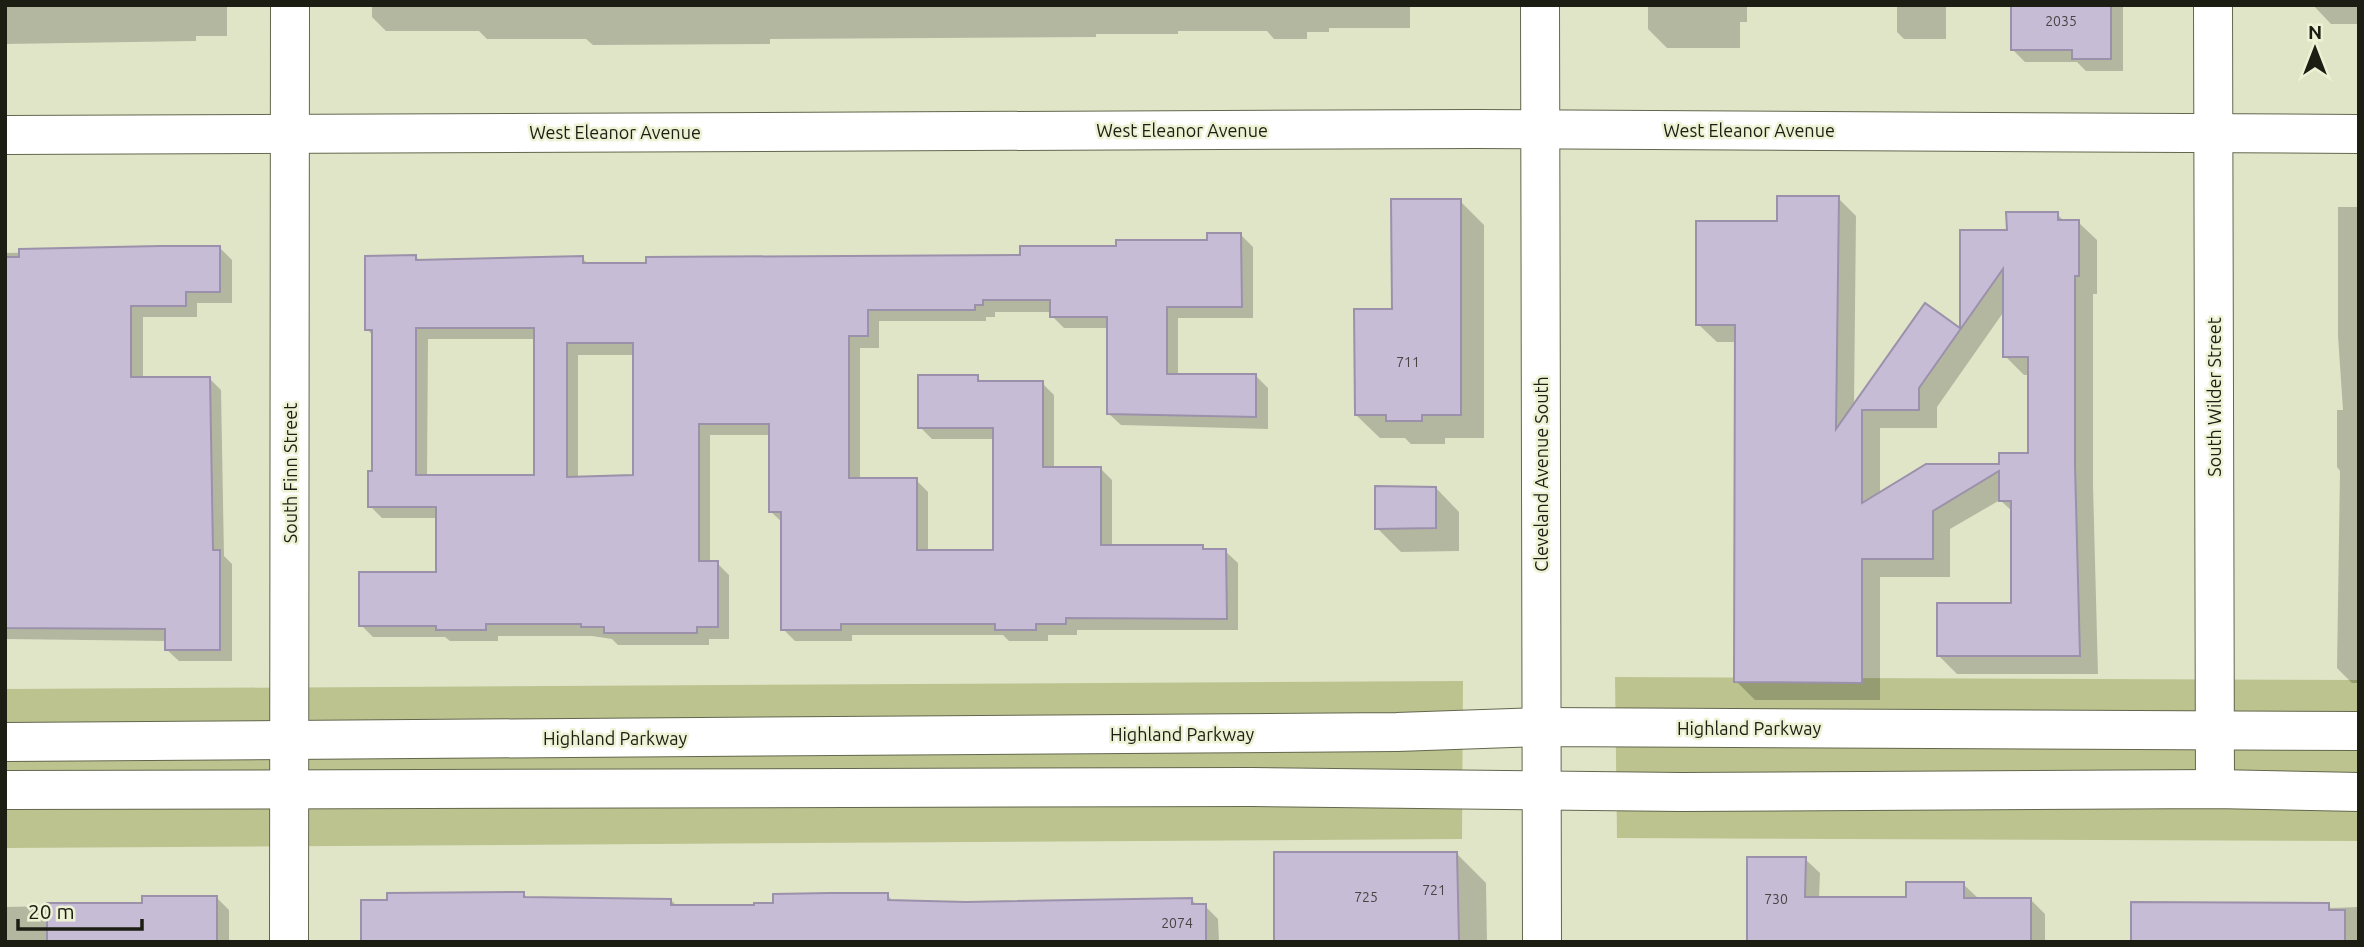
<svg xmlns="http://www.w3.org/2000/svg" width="2364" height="947" viewBox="0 0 2364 947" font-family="Ubuntu,sans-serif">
  <rect width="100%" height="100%" fill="#e1e5c8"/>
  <g fill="#bcc38f">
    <polygon points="1615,677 2359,680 2359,841 1617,838"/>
    <polygon points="1463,681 1462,839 5,848 5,689"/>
  </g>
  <g fill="#0003" fill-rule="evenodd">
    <polygon points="5,5 227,5 227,36 196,36 196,41 5,44"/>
    <polygon points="372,5 1410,5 1410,28 1329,28 1329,32 1307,32 1307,39 1274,39 1267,31 1178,31 1178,34 1096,34 1096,37 770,39 770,44 593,45 586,39 487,39 479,31 386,31 372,17"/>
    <polygon points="1648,5 1747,5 1747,22 1740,22 1740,48 1667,48 1648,29"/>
    <polygon points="1897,5 1946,5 1946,39 1904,39 1897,32"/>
    <polygon points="2013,5 2123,5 2123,71 2086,71 2077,62 2025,62 2013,50"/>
    <polygon points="2313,5 2359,5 2359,24 2331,24"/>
    <path d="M1838,198L1856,216L1854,406L1926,306L1961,331V232H2009L2057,214L2065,222H2078L2097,240V294H2093V485L2098,674H1957L1939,656L2013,605V512L2000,500L1950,529V577H1880V700H1755L1736,681L1737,342H1717L1698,324L1778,223ZM2005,310V356L2024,375H2029V454L2001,466L1880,494V428H1937V407Z"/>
    <polygon points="1460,201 1484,225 1484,438 1445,438 1445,444 1411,444 1405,438 1380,438 1356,415 1394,310"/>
    <polygon points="2338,207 2359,207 2359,683 2352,683 2337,668 2340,471 2337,467 2337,410 2343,410 2338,336"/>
    <path d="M1241,235L1253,247V318H1178V376H1256L1268,388V429L1121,425L1108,413V328H1064L1052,316V312H995V317H986V321H879V348H860V480H916L928,492V551H994V439H932L920,427L977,377L983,383H1042L1054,395V468H1100L1112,480V547H1202L1206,551H1225L1238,563V630H1077V635H1048V641H1009L1003,635H852V641H795L783,629V523L770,511V435H710V563H717L729,575V639H709V645H618L612,639L592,636H498V641H450L445,637H373L361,625L437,574V518H382L370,506L373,473V336L367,329L416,257L420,261L582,258L589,265L1022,256L1209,242ZM428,339H535V477H427ZM578,355H635V477L578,478Z"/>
    <polygon points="220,248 232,260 232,303 197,303 197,317 143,317 143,378 209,378 221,390 224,556 232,564 232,661 179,661 166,649 166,641 5,639 5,253"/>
    <polygon points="1436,488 1459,512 1459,551 1401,552 1377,528"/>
    <polygon points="1457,854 1486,883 1487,942 1276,942"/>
    <polygon points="1805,859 1820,873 1819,899 1908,899 1963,884 1978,898 2031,900 2045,914 2045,942 1749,942"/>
    <polygon points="524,894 528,899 671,900 678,907 756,907 887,895 894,902 1056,904 1192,900 1198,906 1205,906 1218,919 1219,942 363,942"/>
    <polygon points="217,898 229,910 229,942 5,942 5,907 144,904"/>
    <polygon points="2328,905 2331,908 2359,907 2359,942 2133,942"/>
  </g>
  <g fill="#c7bcd6" stroke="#9b91aa" stroke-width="2" fill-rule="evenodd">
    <polygon points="2011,5 2111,5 2111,59 2072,59 2072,50 2011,50"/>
    <path d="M1777,196H1839L1836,429L1925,303L1960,328V230H2007L2006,212H2058V220H2079V276H2075V466L2080,656H1937V603H2011V501H1999V471L1933,511V559H1862V683L1734,682L1735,325H1696V221H1777ZM2003,269V357H2028V453H1999V464H1926L1862,503V410H1919V388Z"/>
    <polygon points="1391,199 1461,199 1461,415 1422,415 1422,421 1386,421 1386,415 1355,415 1354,309 1392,309"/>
    <path d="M1207,233H1241L1242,307H1167V374H1256V417L1107,414V317H1050V300H983V305H975V310H868V336H849V478H917V550H993V428H918V375H978V381H1043V467H1101V545H1203V549H1226L1227,619L1066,618V624H1036V630H995V624H841V630H781V512H769V424H699V561H718V627H697V633H604V627H581V624H486V630H436V626H359V572H436V507H368V471H372V330H365V256L416,255V260L583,256V263H646V257L1020,255V246H1116V240H1207ZM416,328H534V475H416ZM567,343H633V475L567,477Z"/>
    <polygon points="160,246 220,246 220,292 186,292 186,306 131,306 131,377 210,377 213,550 220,550 220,650 165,650 165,629 5,628 5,257 19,257 19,249"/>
    <polygon points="1375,486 1436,487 1436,528 1375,529"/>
    <polygon points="1274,852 1457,852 1459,942 1274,942"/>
    <polygon points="1747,857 1806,857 1805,897 1906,897 1906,882 1964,882 1964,898 2031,898 2031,942 1747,942"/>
    <polygon points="524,892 524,897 671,899 671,905 754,905 754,903 773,903 773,894 830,893 888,893 888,900 966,902 1192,898 1192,904 1206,904 1206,942 361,942 361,900 387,900 387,893"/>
    <polygon points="142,896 217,896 217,942 47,942 47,903 142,903"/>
    <polygon points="2131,902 2329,903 2329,910 2345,910 2345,942 2131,942"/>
  </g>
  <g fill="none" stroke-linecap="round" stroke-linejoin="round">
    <g stroke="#64674e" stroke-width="40">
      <g id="minor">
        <polyline points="1540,5 1542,942"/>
        <polyline points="2213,5 2215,789"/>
        <polyline points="5,135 1476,129 2359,134"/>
        <polyline points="5,742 1397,732 1542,727 2359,731"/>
        <polyline points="5,790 1251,787 1681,792 2215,789 2359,792"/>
        <polyline points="289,942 290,5"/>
      </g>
    </g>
    <use href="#minor" stroke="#fff" stroke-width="38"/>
  </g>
  <g text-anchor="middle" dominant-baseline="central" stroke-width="5" stroke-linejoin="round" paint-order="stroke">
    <g font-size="14" fill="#474544">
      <text x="2061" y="21">2035</text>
      <text x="1408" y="362">711</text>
      <text x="1434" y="890">721</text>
      <text x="1366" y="897">725</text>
      <text x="1776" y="899">730</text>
      <text x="1177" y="923">2074</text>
    </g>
    <g font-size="18" fill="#1c1d13" stroke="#eef2d5">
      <text x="1182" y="130">West Eleanor Avenue</text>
      <text x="1749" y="130">West Eleanor Avenue</text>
      <text x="615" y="132">West Eleanor Avenue</text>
      <text transform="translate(2214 397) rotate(-90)">South Wilder Street</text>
      <text transform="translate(290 473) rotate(-90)">South Finn Street</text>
      <text transform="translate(1541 474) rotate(-90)">Cleveland Avenue South</text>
      <text x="1749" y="728">Highland Parkway</text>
      <text x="1182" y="734">Highland Parkway</text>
      <text x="615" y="738">Highland Parkway</text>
    </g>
  </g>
  <rect width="2364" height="947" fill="none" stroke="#1c1d13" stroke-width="14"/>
  <g transform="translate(2315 49)" stroke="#eef2d5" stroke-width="5" paint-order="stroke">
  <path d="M0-5L12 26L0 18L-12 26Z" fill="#1c1d13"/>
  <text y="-10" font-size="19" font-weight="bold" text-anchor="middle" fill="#1c1d13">N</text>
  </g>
  <path d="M18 919v10h124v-10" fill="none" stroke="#1c1d13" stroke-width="3.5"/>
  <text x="28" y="919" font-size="21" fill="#1c1d13" stroke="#eef2d5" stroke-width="5" paint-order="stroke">20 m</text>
</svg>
